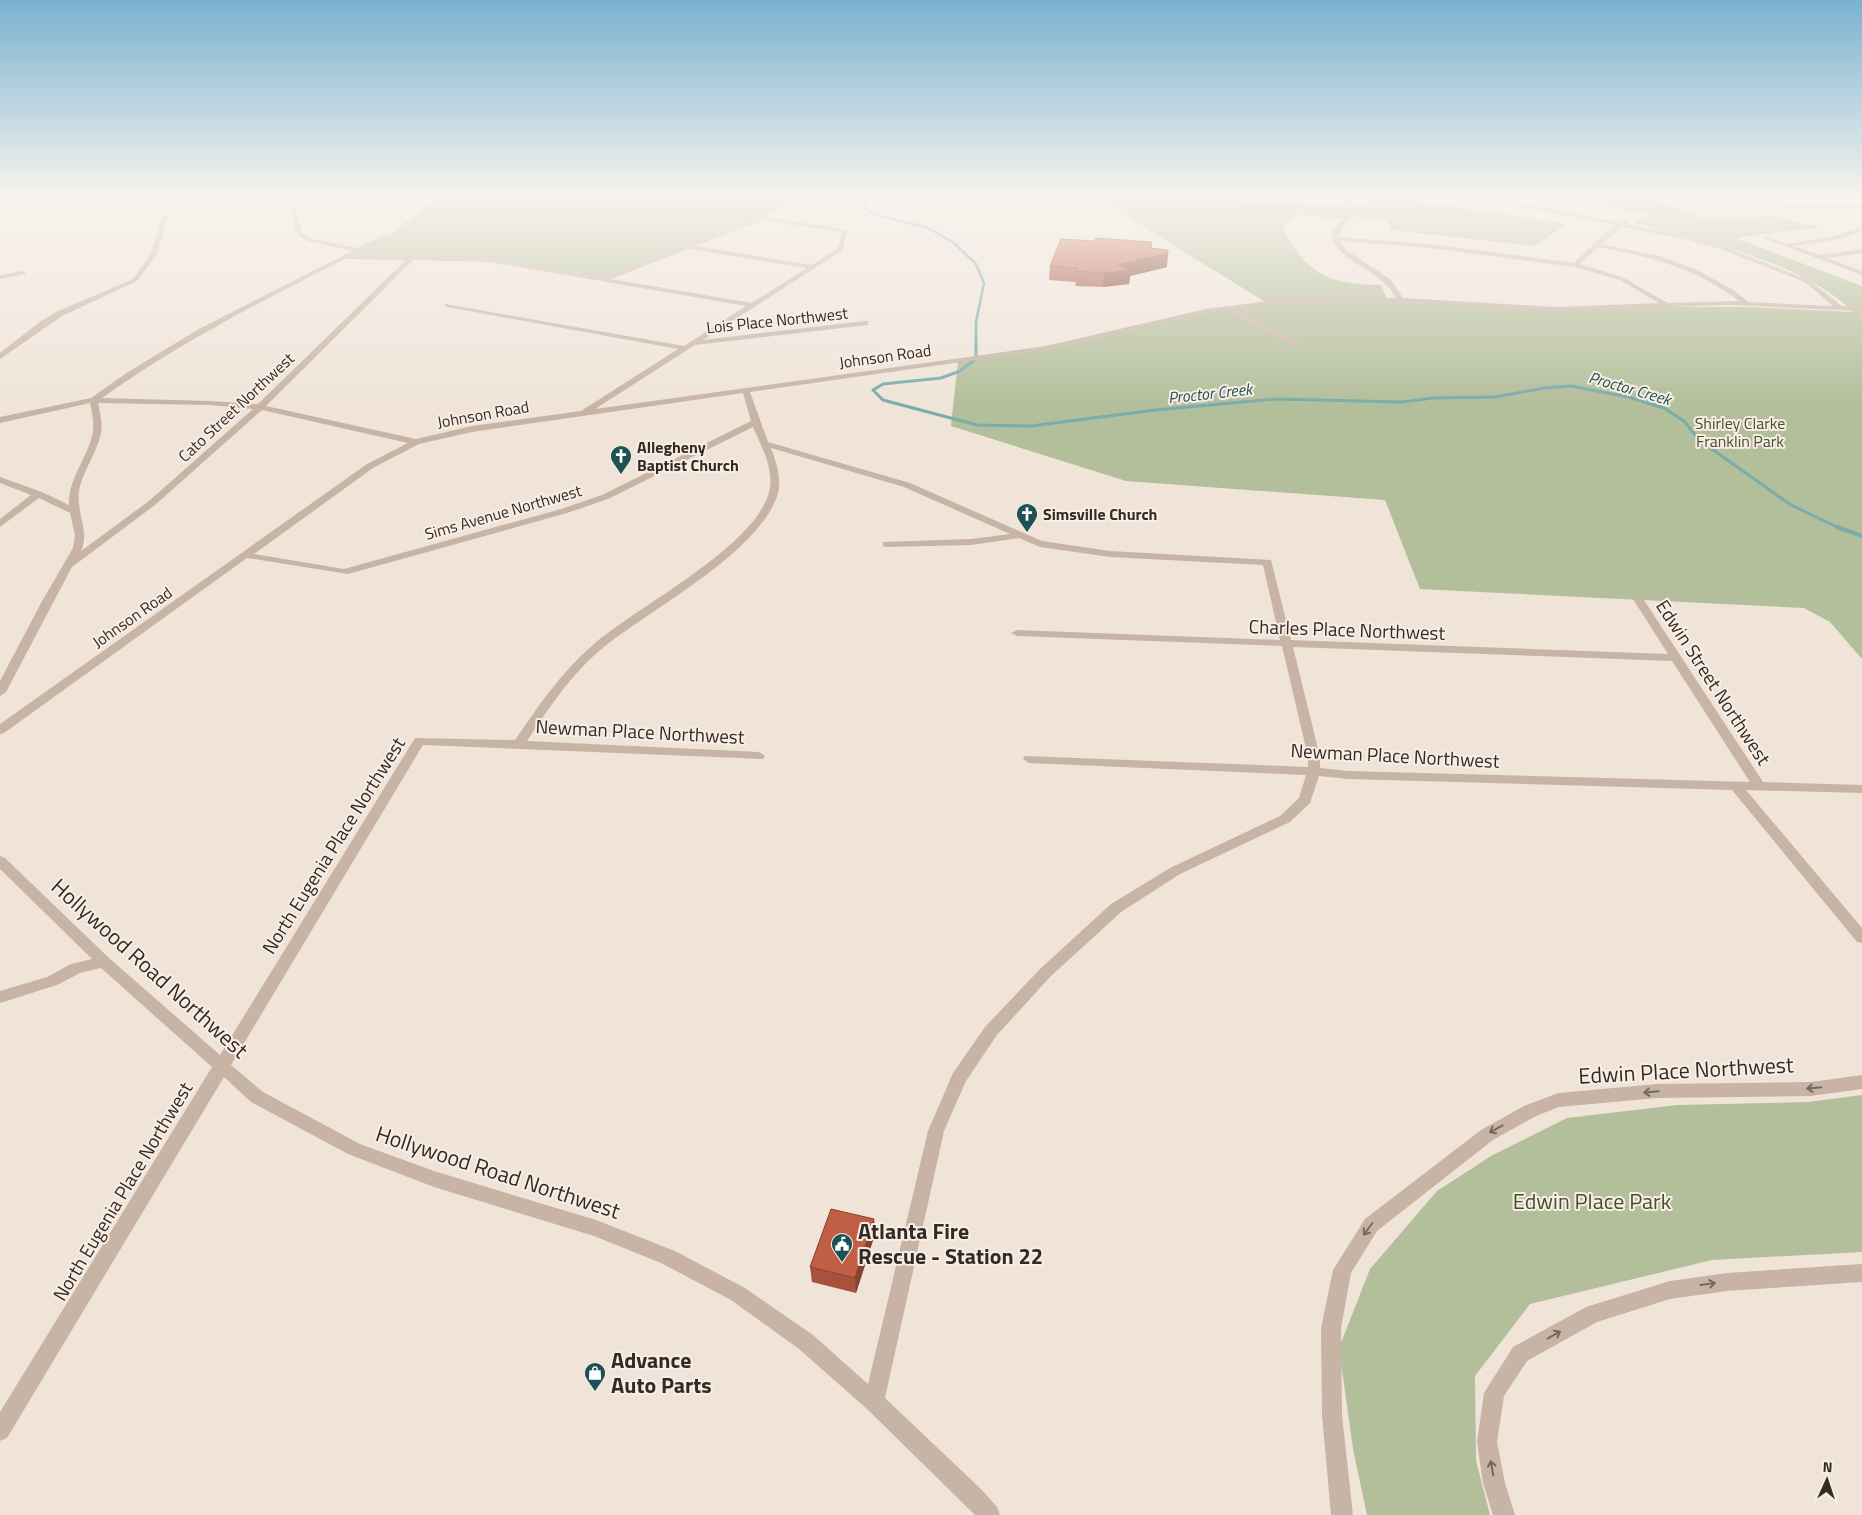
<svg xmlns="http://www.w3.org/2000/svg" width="1862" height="1515" viewBox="0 0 1862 1515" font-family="'Titillium Web',sans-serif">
  <rect width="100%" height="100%" fill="#f0e4d9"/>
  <g fill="#b3be9a">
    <polygon points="440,194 817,194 604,280 489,261 344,258 390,235"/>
    <path d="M1374,194H1420L1411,200L1567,224L1535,246L1390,230L1388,220L1359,217L1337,219L1296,214L1283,230C1309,276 1329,284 1381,285L1387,300L1494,307H1751L1853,312C1805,263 1701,240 1635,223L1649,214L1529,194H1639L1708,219L1772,216L1820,227L1735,238L1862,286V659L1830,622L1804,608L1420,589L1385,500L1126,481L951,426L958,362L1055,348L1161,320L1267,303L1097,198L1366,203Z"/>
    <polygon points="1862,1095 1862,1252 1712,1260 1530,1304 1475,1376 1476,1461 1490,1515 1367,1515 1353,1449 1339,1348 1370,1269 1437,1191 1491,1156 1567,1118 1677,1105 1808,1102"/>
  </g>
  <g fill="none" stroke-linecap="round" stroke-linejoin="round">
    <g stroke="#79acac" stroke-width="2.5">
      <polyline points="858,194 866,203 866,209 873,214 928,228 954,243 976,264 984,283 976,322 976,340"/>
      <polyline points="998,194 1023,196 1051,194"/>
    </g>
    <polyline stroke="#79acac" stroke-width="3" points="976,338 976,356 973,361 960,371 941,378 883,384 873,390 883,400 977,425 1031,426 1155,410 1276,399 1402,402 1433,398 1495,397 1544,388 1571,386 1628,397 1664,408 1684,421 1699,440 1791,505 1841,529"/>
    <polyline stroke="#79acac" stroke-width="4" points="1837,527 1862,536"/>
    <g fill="#c7b4a5" fill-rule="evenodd">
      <path d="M296,194H302L295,203L302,233L312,239L357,248L384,235L389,236L353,255L490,258L602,277L762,216L847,230L843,250L703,340L865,321H868V325L695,345L595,409L1046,346L1206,309L1277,300L1359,297L1396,298C1381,269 1347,267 1332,240L1333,230L1350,212L1338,194H1344L1356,212L1341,229L1338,237L1430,244L1574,263L1605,233L1615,225L1537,210L1438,194H1452L1537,206L1619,222L1624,220L1627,222L1626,224L1689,236L1722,246L1809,280L1842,306L1862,307V311L1727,305L1557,311L1359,301L1277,304L1237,309L1300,344V348H1294L1229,310L1206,313L1046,350L750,392L768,442L910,483L1042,541L1110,551L1271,560L1291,640L1668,654L1633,599L1638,596L1642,597L1763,782L1862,785V793L1746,790L1862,928V943L1857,942L1732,790L1348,779L1319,776L1310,803L1290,822L1180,874L1121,912L1050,977L997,1035L966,1081L944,1131L885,1398L982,1490L997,1507L1000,1515H975L867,1409L799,1349L731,1300L661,1263L594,1236L434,1187L348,1154L251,1102L224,1077L7,1438L0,1441V1412L212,1067L101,968L80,973L57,985L0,1003V991L47,977L71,964L92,959L0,869V856L5,858L109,958L220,1055L415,738L515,740C539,705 562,671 594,644C638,606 755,547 769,492C775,470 761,446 753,427L608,499L567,513L348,574L247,558L4,733L0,734V724L367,464L408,443L262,410L155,505L72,567L6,692L0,696V681L41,603L73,548L75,535L70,513L39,498L0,527V519L31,495L0,483V477L42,492L69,505C68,477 89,457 93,431C94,422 92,412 90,403L0,423V417L91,398L125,374L197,330L352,251L308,241L297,235L289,203ZM763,220L842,232L838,248L812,265L695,246ZM1622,227L1688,240L1718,248L1805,282L1833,306L1748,302L1732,289L1697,270L1660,256L1601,244ZM1339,241L1430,248L1575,267L1620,280L1659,303L1557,307L1403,298L1390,279L1348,251ZM1598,247C1649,256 1698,269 1739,301L1668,303L1624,278L1580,264ZM688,249H689L807,268L752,303L611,279ZM345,259L406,260L258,404L210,401L102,398C179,343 262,301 345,259ZM413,260L490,262L746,306L684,346L445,304V306L447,307L678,349L581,411L472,426L416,439L266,406ZM743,393L751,421L602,495L561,509L344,569L254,554L373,468L419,444L472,432ZM98,403L210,405L253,409L149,501L81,551C90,534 76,511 79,491C83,470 97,453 101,433C103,423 100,413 98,403ZM771,448L904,487L1010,534L971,539L883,542V546L887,547L971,545L1019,538L1040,547L1110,557L1263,565L1280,640L1017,630L1011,633L1017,636L1282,646L1308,757V767L1025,756L1023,759L1029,763L1306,775L1299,798L1280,816L1170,868L1111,904L1040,969L985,1027L953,1073L928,1131L868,1384L813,1335L745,1288L675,1251L596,1220L434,1171L360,1144L263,1092L231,1065L423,745L763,759L765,756L759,752L527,741C550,706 572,673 604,647C651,609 762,551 778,493C782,478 776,462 771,448ZM1293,647L1672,661L1750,782L1348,771L1320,768V757Z"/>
      <polygon points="1703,202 1862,205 1862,209 1701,205"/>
      <polygon points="165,214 168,216 157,254 137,281 62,316 0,359 0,353 41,321 56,312 133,279 151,254 162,216"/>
      <polygon points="1862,227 1862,231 1840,239 1794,246 1820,255 1862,249 1862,253 1827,258 1862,271 1862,275 1763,238 1766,236 1787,244 1839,235"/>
      <polygon points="23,271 26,273 25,274 0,279 0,275"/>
      <polygon points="1862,1075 1862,1089 1811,1096 1657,1098 1559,1107 1536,1116 1493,1140 1377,1231 1351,1273 1341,1328 1342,1415 1353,1515 1331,1515 1322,1415 1321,1328 1333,1270 1365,1219 1481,1130 1524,1106 1558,1093 1657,1084 1811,1082"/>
      <polygon points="1862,1264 1862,1282 1727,1291 1670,1299 1597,1322 1527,1361 1504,1396 1497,1442 1505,1483 1515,1515 1493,1515 1483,1483 1477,1442 1484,1393 1513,1347 1586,1307 1670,1281 1727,1273"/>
    </g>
  </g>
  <g fill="#a6523c">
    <polygon points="1151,248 1167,267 1130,276 1129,284 1103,287 1075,286 1076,282 1049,280 1050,266"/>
    <polygon points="874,1219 875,1234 856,1293 812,1282 810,1267"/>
  </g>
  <g fill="#874231">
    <polygon points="1152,242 1151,255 1168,253 1167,267 1130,276 1129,284 1103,287 1104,273 1150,248"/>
    <polygon points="874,1219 875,1234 856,1293 855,1278"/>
  </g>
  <g fill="#c15f46" stroke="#874231">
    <polygon points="1096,238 1152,242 1150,248 1168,250 1168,253 1118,265 1130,270 1104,273 1076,271 1078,268 1050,266 1061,239 1095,241"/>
    <polygon points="831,1209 874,1219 855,1278 810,1267"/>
  </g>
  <defs><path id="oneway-shaft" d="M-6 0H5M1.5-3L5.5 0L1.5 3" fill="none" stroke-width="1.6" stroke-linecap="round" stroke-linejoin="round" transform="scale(1.25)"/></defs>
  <g stroke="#76685f">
    <use href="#oneway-shaft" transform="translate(1814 1088) rotate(175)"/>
    <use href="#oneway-shaft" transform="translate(1651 1092) rotate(175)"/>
    <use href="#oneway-shaft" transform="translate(1496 1129) rotate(151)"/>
    <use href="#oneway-shaft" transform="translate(1368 1229) rotate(127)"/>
    <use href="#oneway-shaft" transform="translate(1708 1284) rotate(-8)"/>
    <use href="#oneway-shaft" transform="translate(1554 1335) rotate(-29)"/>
    <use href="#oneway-shaft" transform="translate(1492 1468) rotate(-100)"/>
  </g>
  <linearGradient id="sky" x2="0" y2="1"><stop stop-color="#7bb1d0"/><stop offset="0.48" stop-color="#f8f3ee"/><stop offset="1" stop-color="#f8f3ee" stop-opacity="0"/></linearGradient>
  <rect width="1862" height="406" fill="url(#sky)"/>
  <defs>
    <g id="church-pin" transform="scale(1.125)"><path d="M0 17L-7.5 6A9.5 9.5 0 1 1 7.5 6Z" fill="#1e5153" stroke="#f8eee5"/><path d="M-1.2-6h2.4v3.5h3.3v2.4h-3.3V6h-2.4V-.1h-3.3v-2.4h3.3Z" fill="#fff"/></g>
    <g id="civic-pin" transform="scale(1.125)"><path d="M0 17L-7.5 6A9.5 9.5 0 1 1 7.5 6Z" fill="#1e5153" stroke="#f8eee5"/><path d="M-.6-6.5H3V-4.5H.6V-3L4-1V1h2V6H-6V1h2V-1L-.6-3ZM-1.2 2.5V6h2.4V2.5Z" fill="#fff"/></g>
    <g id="shop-pin" transform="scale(1.125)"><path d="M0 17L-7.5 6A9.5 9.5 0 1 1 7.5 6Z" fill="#1e5153" stroke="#f8eee5"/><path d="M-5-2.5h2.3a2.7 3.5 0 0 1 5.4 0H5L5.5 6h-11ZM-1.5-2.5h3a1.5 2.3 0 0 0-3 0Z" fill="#fff"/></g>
  </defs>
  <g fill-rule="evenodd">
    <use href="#church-pin" x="621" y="456"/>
    <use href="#church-pin" x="1027" y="514"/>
    <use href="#civic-pin" x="842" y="1244"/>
    <use href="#shop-pin" x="595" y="1373"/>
  </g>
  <g text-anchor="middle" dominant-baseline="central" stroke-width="4" stroke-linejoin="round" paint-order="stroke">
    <g font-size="16" fill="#332a26" stroke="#f8eee5">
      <text transform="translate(777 320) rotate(-6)">Lois Place Northwest</text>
      <text transform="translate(885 356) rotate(-8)">Johnson Road</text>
      <text transform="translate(236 407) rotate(-43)">Cato Street Northwest</text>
      <text transform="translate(483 414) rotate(-10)">Johnson Road</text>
      <text transform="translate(503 512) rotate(-16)">Sims Avenue Northwest</text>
      <text transform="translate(132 617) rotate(-35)">Johnson Road</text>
    </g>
    <g font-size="16" font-style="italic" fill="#1e5153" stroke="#f8eee5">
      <text transform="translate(1630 388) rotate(16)">Proctor Creek</text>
      <text transform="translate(1210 393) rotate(-6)">Proctor Creek</text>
    </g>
    <g font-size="16" fill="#44512b" stroke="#f8eee5">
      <text x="1740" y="423">Shirley Clarke<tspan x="1740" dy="18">Franklin Park</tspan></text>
    </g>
    <g font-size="16" font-weight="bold" fill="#332a26" stroke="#f8eee5" text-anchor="start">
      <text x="637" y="447">Allegheny<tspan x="637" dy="18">Baptist Church</tspan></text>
      <text x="1043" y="514">Simsville Church</text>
    </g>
    <g font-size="19" fill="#332a26" stroke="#f8eee5">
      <text transform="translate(1347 629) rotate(2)">Charles Place Northwest</text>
      <text transform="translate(1714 682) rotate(57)">Edwin Street Northwest</text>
      <text transform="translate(640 731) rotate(3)">Newman Place Northwest</text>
      <text transform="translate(1395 755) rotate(3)">Newman Place Northwest</text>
      <text transform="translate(333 845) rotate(-58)">North Eugenia Place Northwest</text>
      <text transform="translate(122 1191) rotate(-59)">North Eugenia Place Northwest</text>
    </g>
    <g font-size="22" fill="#332a26" stroke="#f8eee5">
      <text transform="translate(150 968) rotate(42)">Hollywood Road Northwest</text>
      <text transform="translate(1686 1070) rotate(-3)">Edwin Place Northwest</text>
      <text transform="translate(498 1172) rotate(18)">Hollywood Road Northwest</text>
    </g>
    <g font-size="22" fill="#44512b" stroke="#f8eee5">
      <text x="1592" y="1201">Edwin Place Park</text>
    </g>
    <g font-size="22" font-weight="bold" fill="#332a26" stroke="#f8eee5" text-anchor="start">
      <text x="858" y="1231">Atlanta Fire<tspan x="858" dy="25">Rescue - Station 22</tspan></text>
      <text x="611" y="1360">Advance<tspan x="611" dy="25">Auto Parts</tspan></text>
    </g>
  </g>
  <g transform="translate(1827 1480) rotate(3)" stroke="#f8eee5" stroke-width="4" paint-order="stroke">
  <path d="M0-4L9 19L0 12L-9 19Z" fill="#332a26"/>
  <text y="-8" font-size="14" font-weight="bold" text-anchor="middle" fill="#332a26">N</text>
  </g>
</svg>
